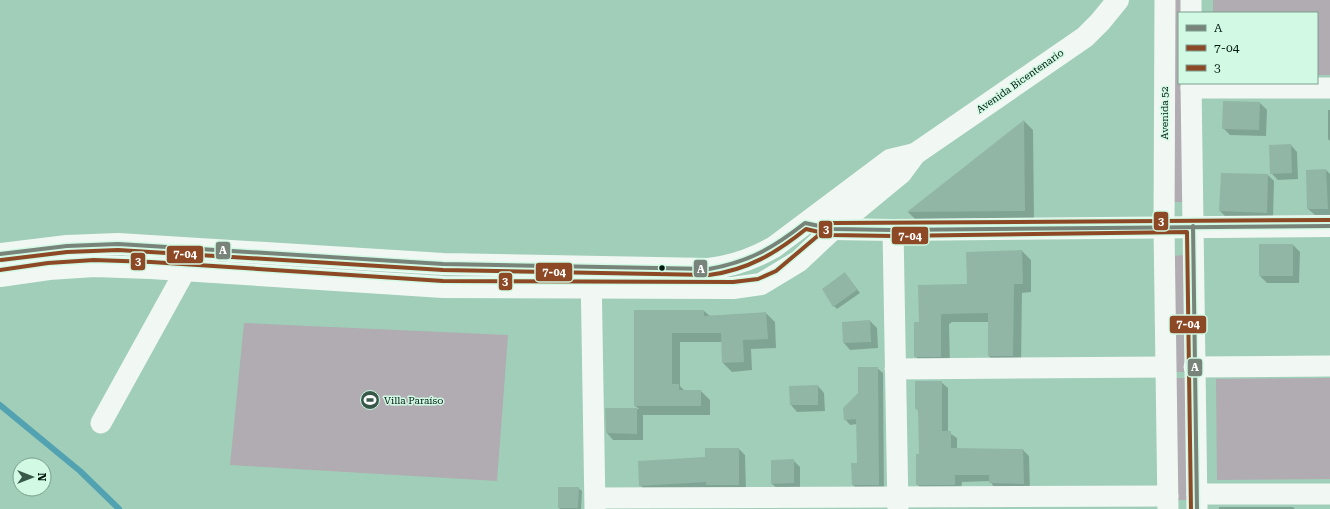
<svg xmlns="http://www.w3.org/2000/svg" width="1330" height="509" viewBox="0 0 1330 509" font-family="'Roboto Serif',serif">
  <rect width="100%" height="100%" fill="#a1ceb9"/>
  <g fill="#b0acb1">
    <polygon points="1173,0 1184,0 1184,13 1179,13 1179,83 1183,83 1183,202 1173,202"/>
    <polygon points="1213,0 1330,0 1330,75 1317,75 1317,13 1213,13"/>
    <polygon points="1183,255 1186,372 1176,372 1174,256"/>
    <polygon points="244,323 508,335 497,481 230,465"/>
    <polygon points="1176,378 1186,378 1187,500 1177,500"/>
    <polygon points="1330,378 1330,479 1217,480 1216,379"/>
  </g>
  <g fill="#0003">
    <polygon points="1224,102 1260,103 1267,110 1266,136 1230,135 1223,128"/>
    <polygon points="1328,110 1330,110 1330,141 1328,139"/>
    <polygon points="1024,121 1033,130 1034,220 917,221 908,212"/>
    <polygon points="1291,145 1297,152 1298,179 1278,180 1271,173"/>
    <polygon points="1326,170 1330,174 1330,215 1315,215 1308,209"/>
    <polygon points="1268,175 1274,181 1273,218 1226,217 1220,211"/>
    <polygon points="1260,245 1293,245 1300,252 1299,283 1267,283 1260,276"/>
    <polygon points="1022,251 1031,260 1031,292 1022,293 1021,365 998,365 989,356 989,322 952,322 949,324 950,365 924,365 915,356 920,323 968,285"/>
    <polygon points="848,277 860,293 837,309 834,306"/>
    <polygon points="635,311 704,311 710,316 766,313 775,322 776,348 751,349 752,370 732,372 723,363 722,342 680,342 680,386 685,391 701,391 710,400 710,415 643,415 643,440 613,440 607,433 606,409 639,409 635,406"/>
    <polygon points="870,321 877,328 878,348 850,350 844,343 843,323"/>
    <polygon points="877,368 883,373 884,490 858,490 853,485 858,464 857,424 850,425 845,419"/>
    <polygon points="941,382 948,388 948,432 957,438 957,449 1023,450 1029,456 1030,491 996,490 990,481 962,482 961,491 924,491 917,484 920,455 919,412 916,408"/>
    <polygon points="818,386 824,393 825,411 797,412 791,405"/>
    <polygon points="739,449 745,455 746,491 647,492 640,485 706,458"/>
    <polygon points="793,460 800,467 800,490 779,490 772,484"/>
    <polygon points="578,488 582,491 581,509 560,509 559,508"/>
    <polygon points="1219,507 1293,507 1295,509 1219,509"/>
  </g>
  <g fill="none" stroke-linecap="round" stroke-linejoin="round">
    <polyline stroke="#52a2b1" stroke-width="6" points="0,405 80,471 119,509"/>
  </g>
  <g fill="#91b6a5">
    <polygon points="1223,101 1260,102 1259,130 1222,129"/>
    <polygon points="1024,120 1025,211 907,212"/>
    <polygon points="1291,144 1292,173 1270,174 1269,145"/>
    <polygon points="1326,169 1328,209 1307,209 1306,170"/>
    <polygon points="1221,173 1268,174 1267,213 1219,211"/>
    <rect x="1259" y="244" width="34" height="32"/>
    <polygon points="1022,250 1023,284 1014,284 1013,356 988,356 988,313 943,314 941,315 941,357 914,357 914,322 919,322 918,285 967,284 966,252"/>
    <polygon points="845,272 857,290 833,307 822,289"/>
    <polygon points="634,310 704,310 704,316 766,312 768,339 743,340 744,362 722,363 721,333 672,333 672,384 679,384 679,390 701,390 701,406 634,406"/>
    <polygon points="870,320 871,342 843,343 842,322"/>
    <polygon points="858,367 878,367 879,485 852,485 851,463 857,463 856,419 844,420 843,408 858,393"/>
    <polygon points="915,381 942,381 942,431 951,431 951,448 1023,449 1024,484 989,483 989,475 955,475 955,485 916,485 916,454 919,454 918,409 915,409"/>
    <polygon points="818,385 818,405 790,405 789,386"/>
    <polygon points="605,408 637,408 637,434 606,433"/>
    <polygon points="705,448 739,448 739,485 706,485 706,482 639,486 638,461 705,457"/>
    <polygon points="794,459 794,483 771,484 771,460"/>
    <polygon points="558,487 579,487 578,508 558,508"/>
  </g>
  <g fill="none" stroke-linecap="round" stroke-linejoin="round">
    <g stroke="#f1f8f4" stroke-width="21">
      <polyline points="1165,0 1164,227 1168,509"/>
      <polyline points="1191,0 1191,13"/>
      <polyline points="1191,83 1197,509"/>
      <polyline points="1191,88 1330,88"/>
      <polyline points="893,230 898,509"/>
      <polyline points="591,270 595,509"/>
      <polyline points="1194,367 1330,366"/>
      <polyline points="895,369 1165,367"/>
      <polyline points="101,423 185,271 189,254"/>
      <polyline points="1197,494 1330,494"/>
      <polyline points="596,498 1168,496"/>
    </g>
    <polyline stroke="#f1f8f4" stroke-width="22" points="820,226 833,229 893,230 1330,226"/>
    <g stroke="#f1f8f4" stroke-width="22">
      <path d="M0,254L67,246L118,244L443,264L709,269C733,266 753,259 774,247L890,160L915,154"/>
      <polyline points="0,276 49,269 94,266 151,268 443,287 733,288 761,284 799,261 833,229 901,173 915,154 1085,37 1100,22 1118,0"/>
    </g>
    <g stroke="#d1f9e4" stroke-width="7">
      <g id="bus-1">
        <polyline points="1193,226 1197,509"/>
        <path d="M0,254L67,246L118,244L443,264L709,269C749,262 773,248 805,223L833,229L893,230L1330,226"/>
      </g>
    </g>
    <g stroke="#d1f9e4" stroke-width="7">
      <path id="bus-2" d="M1,260L67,252L118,250L443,270L709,275C748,270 776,253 806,229L832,235L893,236L1187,232L1191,509"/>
    </g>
    <g stroke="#d1f9e4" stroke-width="7">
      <polyline id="bus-3" points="0,270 48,263 94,260 151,262 443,281 733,282 758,279 776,271 833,223 1330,220"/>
    </g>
    <use href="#bus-1" stroke="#788379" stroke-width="4"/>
    <use href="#bus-2" stroke="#8d4925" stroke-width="4"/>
    <use href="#bus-3" stroke="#8d4925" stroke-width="4"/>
  </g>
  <defs>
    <g id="stadium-disc" transform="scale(1)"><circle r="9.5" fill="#38584a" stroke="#d1f9e4"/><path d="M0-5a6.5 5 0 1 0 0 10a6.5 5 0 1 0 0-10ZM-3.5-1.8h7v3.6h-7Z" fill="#fff"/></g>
  </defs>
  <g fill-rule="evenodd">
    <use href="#stadium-disc" x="370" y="400"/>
  </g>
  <circle fill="#00190e" stroke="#d1f9e4" stroke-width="1.5" cx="662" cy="268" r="3.5"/>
  <g text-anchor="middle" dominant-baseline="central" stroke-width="3" stroke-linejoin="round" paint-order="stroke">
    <g font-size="10" fill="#00190e" stroke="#d1f9e4">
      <text transform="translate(1020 81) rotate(-35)">Avenida Bicentenario</text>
      <text transform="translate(1164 113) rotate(-90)">Avenida 52</text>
    </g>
    <g font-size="10" fill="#00190e" stroke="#d1f9e4" text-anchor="start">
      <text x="384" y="400">Villa Paraíso</text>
    </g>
  </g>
  <g stroke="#d1f9e4" stroke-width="1.5">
    <rect x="1153" y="211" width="16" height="20" rx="4" fill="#8d4925"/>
    <rect x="818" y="220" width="15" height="19" rx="4" fill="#8d4925"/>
    <rect x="891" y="226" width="38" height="19" rx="4" fill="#8d4925"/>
    <rect x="215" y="241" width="16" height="19" rx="4" fill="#788379"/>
    <rect x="166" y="245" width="38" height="19" rx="4" fill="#8d4925"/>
    <rect x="130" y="252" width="16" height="19" rx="4" fill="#8d4925"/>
    <rect x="693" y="259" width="15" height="19" rx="4" fill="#788379"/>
    <rect x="535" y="262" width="38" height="20" rx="4" fill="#8d4925"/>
    <rect x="498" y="272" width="15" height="19" rx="4" fill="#8d4925"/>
    <rect x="1169" y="315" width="38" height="19" rx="4" fill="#8d4925"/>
    <rect x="1187" y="358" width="16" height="19" rx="4" fill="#788379"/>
  </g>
  <g font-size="11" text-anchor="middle" font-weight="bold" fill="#fff">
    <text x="1161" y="225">3</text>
    <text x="826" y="233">3</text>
    <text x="910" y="240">7-04</text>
    <text x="223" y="254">A</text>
    <text x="185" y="258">7-04</text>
    <text x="138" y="265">3</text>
    <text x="701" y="273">A</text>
    <text x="554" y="276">7-04</text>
    <text x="505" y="285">3</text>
    <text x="1188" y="328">7-04</text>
    <text x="1195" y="371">A</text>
  </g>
  <rect x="1178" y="12" width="140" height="72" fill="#d1f9e4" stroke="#7d9f8e"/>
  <rect x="1186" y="25" width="20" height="6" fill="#788379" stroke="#7d9f8e"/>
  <text x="1214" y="32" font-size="12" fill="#00190e">A</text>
  <rect x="1186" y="45" width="20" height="6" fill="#8d4925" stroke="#7d9f8e"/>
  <text x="1214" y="52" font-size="12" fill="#00190e">7-04</text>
  <rect x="1186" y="65" width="20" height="6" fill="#8d4925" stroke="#7d9f8e"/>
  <text x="1214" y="72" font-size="12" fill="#00190e">3</text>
  <g transform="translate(32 477) rotate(90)"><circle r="19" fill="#d1f9e4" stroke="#7d9f8e"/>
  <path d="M0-3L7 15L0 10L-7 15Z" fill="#38584a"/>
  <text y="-6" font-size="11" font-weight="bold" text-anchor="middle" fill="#00190e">N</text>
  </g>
</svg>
